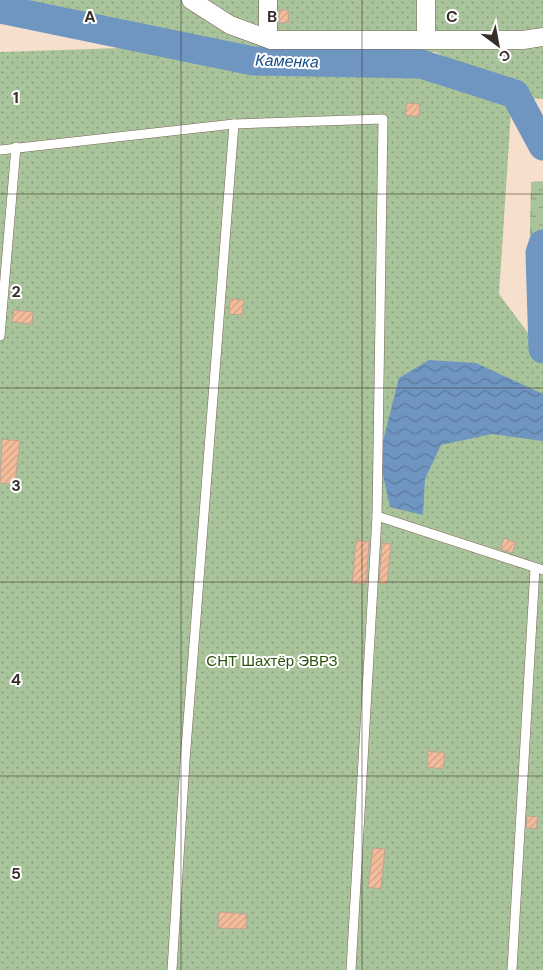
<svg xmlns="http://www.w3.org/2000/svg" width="543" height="970" viewBox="0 0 543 970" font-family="'DM Sans',sans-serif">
  <defs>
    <pattern id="grass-dots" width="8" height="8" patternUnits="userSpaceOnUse" patternTransform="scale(1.25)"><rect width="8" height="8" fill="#a9c49b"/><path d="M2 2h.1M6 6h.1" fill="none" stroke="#8ba07e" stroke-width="1.8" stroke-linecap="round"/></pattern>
    <pattern id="wetland-marsh" width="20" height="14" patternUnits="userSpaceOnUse" patternTransform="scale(1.25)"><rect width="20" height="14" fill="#a9c49b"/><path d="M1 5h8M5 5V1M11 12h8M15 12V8" fill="none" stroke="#8ba07e"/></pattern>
    <pattern id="water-waves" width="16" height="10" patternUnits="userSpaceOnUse" patternTransform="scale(1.25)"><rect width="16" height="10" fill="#6f96c1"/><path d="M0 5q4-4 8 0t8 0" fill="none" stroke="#5c7b9d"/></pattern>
    <pattern id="building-hatch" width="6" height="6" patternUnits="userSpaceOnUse" patternTransform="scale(1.25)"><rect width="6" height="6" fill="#f3bc9b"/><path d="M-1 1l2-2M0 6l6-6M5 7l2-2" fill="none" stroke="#d1a286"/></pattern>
  </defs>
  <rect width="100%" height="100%" fill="#f6dfcd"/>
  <g fill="url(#grass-dots)">
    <polygon points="23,0 543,0 543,99 525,98 435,52 210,48"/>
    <polygon points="122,48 434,56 512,97 499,294 543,353 543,970 0,970 0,52"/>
  </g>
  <polygon fill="url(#wetland-marsh)" points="543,181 543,335 528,321 531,182"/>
  <polygon fill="url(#water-waves)" points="429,360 476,363 543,394 543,441 492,434 441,445 425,479 423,515 390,507 379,457 399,378"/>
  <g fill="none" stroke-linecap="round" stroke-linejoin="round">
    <g stroke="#6f96c1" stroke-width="29">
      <polyline points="0,9 253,61 421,64 515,94 543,146"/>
      <polyline points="543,244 540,253 543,349"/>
    </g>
  </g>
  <g fill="url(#building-hatch)" stroke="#bda496">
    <polygon points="279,10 288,10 289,22 279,23"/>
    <polygon points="407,103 420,104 419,117 405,115"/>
    <polygon points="230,299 244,300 242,315 229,314"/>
    <polygon points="14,310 33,312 32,324 12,322"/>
    <polygon points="2,439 20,441 15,484 0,483"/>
    <polygon points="504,538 516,543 512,553 500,549"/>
    <polygon points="356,540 369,542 366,584 352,583"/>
    <polygon points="382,543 391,544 387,584 379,583"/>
    <polygon points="428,751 445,753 443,769 427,767"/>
    <polygon points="527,816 538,817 536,829 526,828"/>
    <polygon points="373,848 385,849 381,889 368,887"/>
    <polygon points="219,912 247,914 246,929 218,928"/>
  </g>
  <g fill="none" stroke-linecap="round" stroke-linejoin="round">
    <g stroke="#7b6858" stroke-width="10">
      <g id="service">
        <polyline points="0,150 234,124 383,119 377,516 351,970"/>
        <polyline points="0,336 16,147"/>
        <polyline points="377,516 543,570"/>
        <polyline points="172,970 185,761 234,124"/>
        <polyline points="512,970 535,568"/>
      </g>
    </g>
    <g stroke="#7b6858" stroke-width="19">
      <g id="minor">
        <polyline points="191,0 230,25 271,40 523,40 543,37"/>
        <polyline points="426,0 426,39"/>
        <polyline points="268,38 268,0"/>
      </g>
    </g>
    <use href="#service" stroke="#fff" stroke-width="9"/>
    <use href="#minor" stroke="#fff" stroke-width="18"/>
  </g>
  <path fill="none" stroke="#382f28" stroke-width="1" stroke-opacity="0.55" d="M181,0V970M362,0V970M0,194H543M0,388H543M0,582H543M0,776H543"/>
  <g text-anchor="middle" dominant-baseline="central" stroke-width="4" stroke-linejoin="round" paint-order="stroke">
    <g font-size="15" fill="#2b530e" stroke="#fff">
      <text x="272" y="661">СНТ Шахтёр ЭВРЗ</text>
    </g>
    <g font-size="16" font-style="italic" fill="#154e84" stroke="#fff">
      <text transform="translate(287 61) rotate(2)">Каменка</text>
    </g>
  </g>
  <g font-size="16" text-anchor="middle" font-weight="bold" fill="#382f28" stroke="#fff" stroke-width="4" stroke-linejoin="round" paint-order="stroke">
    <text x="90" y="22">A</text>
    <text x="272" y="22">B</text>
    <text x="452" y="22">C</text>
    <text x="16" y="103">1</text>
    <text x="16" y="297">2</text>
    <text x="16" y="491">3</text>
    <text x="16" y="685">4</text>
    <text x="16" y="879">5</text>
  </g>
  <g transform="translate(498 45) rotate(148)" stroke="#ffffff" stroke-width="4" paint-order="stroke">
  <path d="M0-4L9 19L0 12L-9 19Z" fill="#382f28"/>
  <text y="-8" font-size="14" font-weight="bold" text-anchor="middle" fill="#382f28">С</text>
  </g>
</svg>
